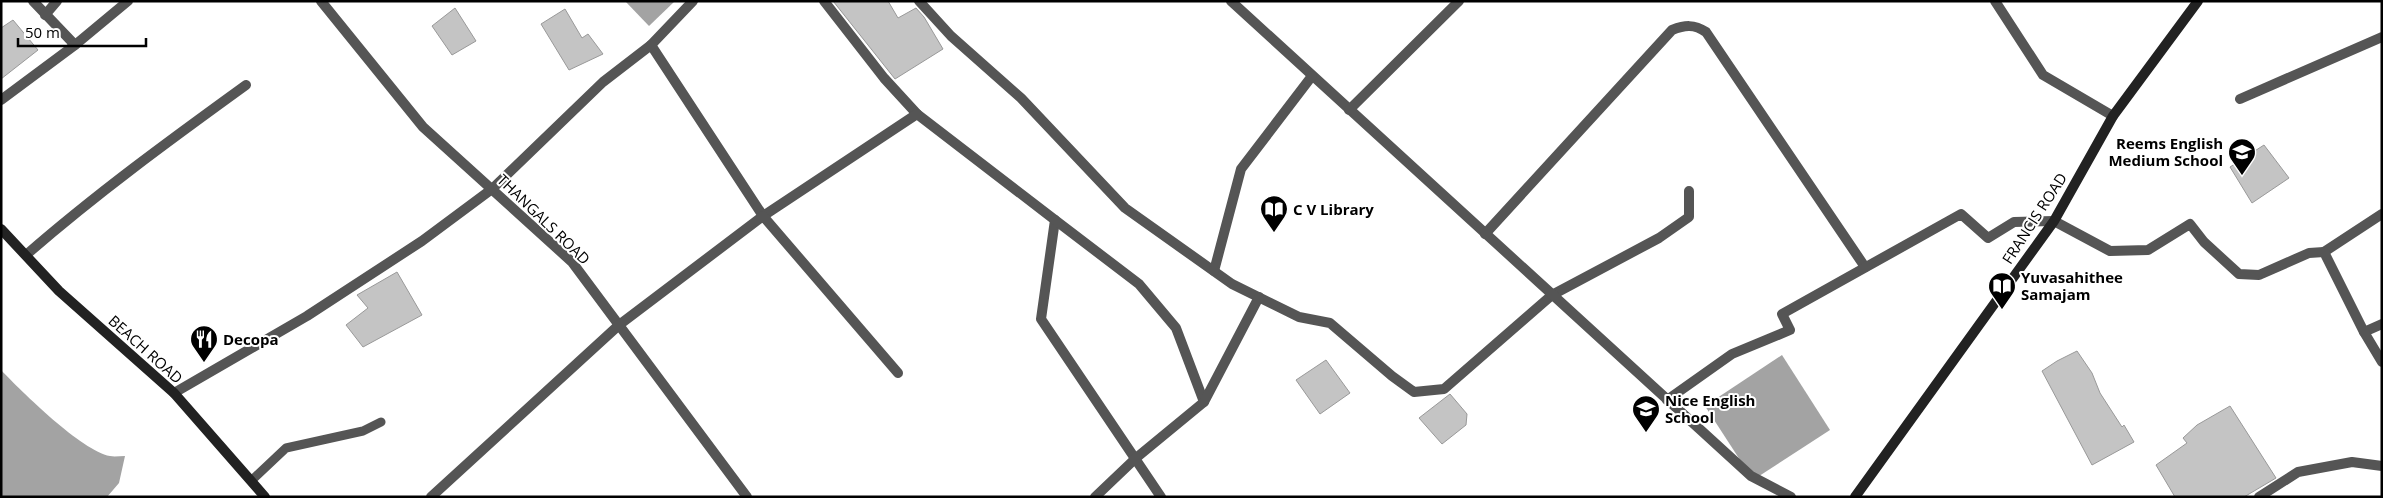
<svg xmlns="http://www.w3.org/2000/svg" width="2383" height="498" viewBox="0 0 2383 498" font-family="'Open Sans',sans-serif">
  <rect width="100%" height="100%" fill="#fff"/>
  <g fill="#a3a3a3">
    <polygon points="625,1 675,1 649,26"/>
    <polygon points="1782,355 1830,430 1753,480 1705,406"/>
    <path d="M1,370C22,392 82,451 110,456C114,457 120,456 125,456L119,483L107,497H1Z"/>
  </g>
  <g fill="#c4c4c4" stroke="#999">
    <polygon points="833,1 888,1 898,18 916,8 924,17 943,49 895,79"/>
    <polygon points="455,8 476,41 452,55 432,26"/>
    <polygon points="565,9 582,38 588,34 603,54 569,70 541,24"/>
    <polygon points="13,20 38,50 1,79 1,28"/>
    <polygon points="2264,145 2289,178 2252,203 2230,167"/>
    <polygon points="397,272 422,315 363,347 346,325 368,308 357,295"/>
    <polygon points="2077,351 2092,373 2100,393 2122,427 2124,425 2134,442 2092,465 2042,371 2057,361"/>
    <polygon points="1326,360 1350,393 1320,414 1296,380"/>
    <polygon points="1450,394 1467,414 1466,425 1442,444 1419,418"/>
    <polygon points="2230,406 2276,478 2244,497 2175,497 2156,465 2187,443 2183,438 2197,425"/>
  </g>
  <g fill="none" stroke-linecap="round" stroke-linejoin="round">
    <polyline stroke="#555" stroke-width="9" points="251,481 286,448 363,431 381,422"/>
    <g stroke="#555" stroke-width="10">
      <polyline points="33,1 75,45"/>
      <polyline points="321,1 423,127 572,262 747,497"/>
      <polyline points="824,1 884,78 917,114"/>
      <polyline points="919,1 951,36 1021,98 1125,208 1232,284 1299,317 1330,323 1392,376 1414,392 1444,389 1552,295 1659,238 1689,217 1689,191"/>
      <polyline points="1231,1 1751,476 1791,497"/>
      <polyline points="1995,1 2043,75 2113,116"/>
      <polyline points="45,15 57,1"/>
      <polyline points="651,45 763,216 917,114 1055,220 1041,319 1161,497"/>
      <polyline points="2240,99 2382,37"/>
      <polyline points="1,100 75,45 128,1"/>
      <polyline points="1349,110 1459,1"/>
      <polyline points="1055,220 1139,284 1176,328 1204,402"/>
      <path d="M1485,234L1672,30C1685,25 1694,24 1706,32L1865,267"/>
      <polyline points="2324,252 2382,214"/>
      <path d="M26,255C96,194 170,140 246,85"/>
      <polyline points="1214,271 1241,169 1312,76"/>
      <polyline points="2364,332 2382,324"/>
      <polyline points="174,393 307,316 422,241 492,189 603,82 651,45 693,1"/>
      <polyline points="1667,400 1732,354 1790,330 1782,314 1961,214 1988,238 2014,222 2054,221 2110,251 2148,250 2190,224 2204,242 2239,274 2259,275 2309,253 2324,252 2364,332 2382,362"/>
      <polyline points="431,497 619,325 763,216 898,373"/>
      <polyline points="1095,497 1136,458 1204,402 1259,297"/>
      <polyline points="2259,497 2298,472 2352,462 2382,466"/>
    </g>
    <g stroke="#222" stroke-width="10">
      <polyline points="1,229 59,291 174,393 265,497"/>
      <polyline points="1855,497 2054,221 2113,116 2198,1"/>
    </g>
  </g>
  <defs>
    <g id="school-pin" transform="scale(1.4375)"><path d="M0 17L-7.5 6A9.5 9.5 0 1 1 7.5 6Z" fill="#000" stroke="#fff"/><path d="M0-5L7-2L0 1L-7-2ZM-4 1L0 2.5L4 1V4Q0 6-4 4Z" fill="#fff"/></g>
    <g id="library-pin" transform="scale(1.4375)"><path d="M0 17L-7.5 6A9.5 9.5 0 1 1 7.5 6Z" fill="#000" stroke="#fff"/><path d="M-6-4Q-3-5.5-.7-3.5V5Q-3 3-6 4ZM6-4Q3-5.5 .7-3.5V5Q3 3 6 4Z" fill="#fff"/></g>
    <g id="restaurant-pin" transform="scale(1.4375)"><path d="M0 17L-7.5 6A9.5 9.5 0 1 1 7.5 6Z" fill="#000" stroke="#fff"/><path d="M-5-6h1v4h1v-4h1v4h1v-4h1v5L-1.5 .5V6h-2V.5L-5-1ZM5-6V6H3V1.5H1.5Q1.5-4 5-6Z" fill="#fff"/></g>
  </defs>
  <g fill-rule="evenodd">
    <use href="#school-pin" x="2242" y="152"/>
    <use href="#library-pin" x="1274" y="209"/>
    <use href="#library-pin" x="2002" y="286"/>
    <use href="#restaurant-pin" x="204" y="339"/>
    <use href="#school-pin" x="1646" y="409"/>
  </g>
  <g text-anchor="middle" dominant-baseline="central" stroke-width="4" stroke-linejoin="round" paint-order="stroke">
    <g font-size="15" font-weight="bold" fill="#000" stroke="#fff" text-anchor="start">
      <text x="2223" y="143" text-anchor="end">Reems English<tspan x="2223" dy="17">Medium School</tspan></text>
      <text x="1293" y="209">C V Library</text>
      <text x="2021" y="277">Yuvasahithee<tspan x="2021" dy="17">Samajam</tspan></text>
      <text x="223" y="339">Decopa</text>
      <text x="1665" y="400">Nice English<tspan x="1665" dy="17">School</tspan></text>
    </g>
    <g font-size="15" fill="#000" stroke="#fff">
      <text transform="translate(2034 218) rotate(-57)">FRANCIS ROAD</text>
      <text transform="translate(544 219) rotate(44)">THANGALS ROAD</text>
      <text transform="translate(146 349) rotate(42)">BEACH ROAD</text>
    </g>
  </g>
  <rect width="2383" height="498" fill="none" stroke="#000000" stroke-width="5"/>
  <path d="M18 38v8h128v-8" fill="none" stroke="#000000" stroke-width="2.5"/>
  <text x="25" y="38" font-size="15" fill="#000000" stroke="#ffffff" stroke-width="4" paint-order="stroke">50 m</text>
</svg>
